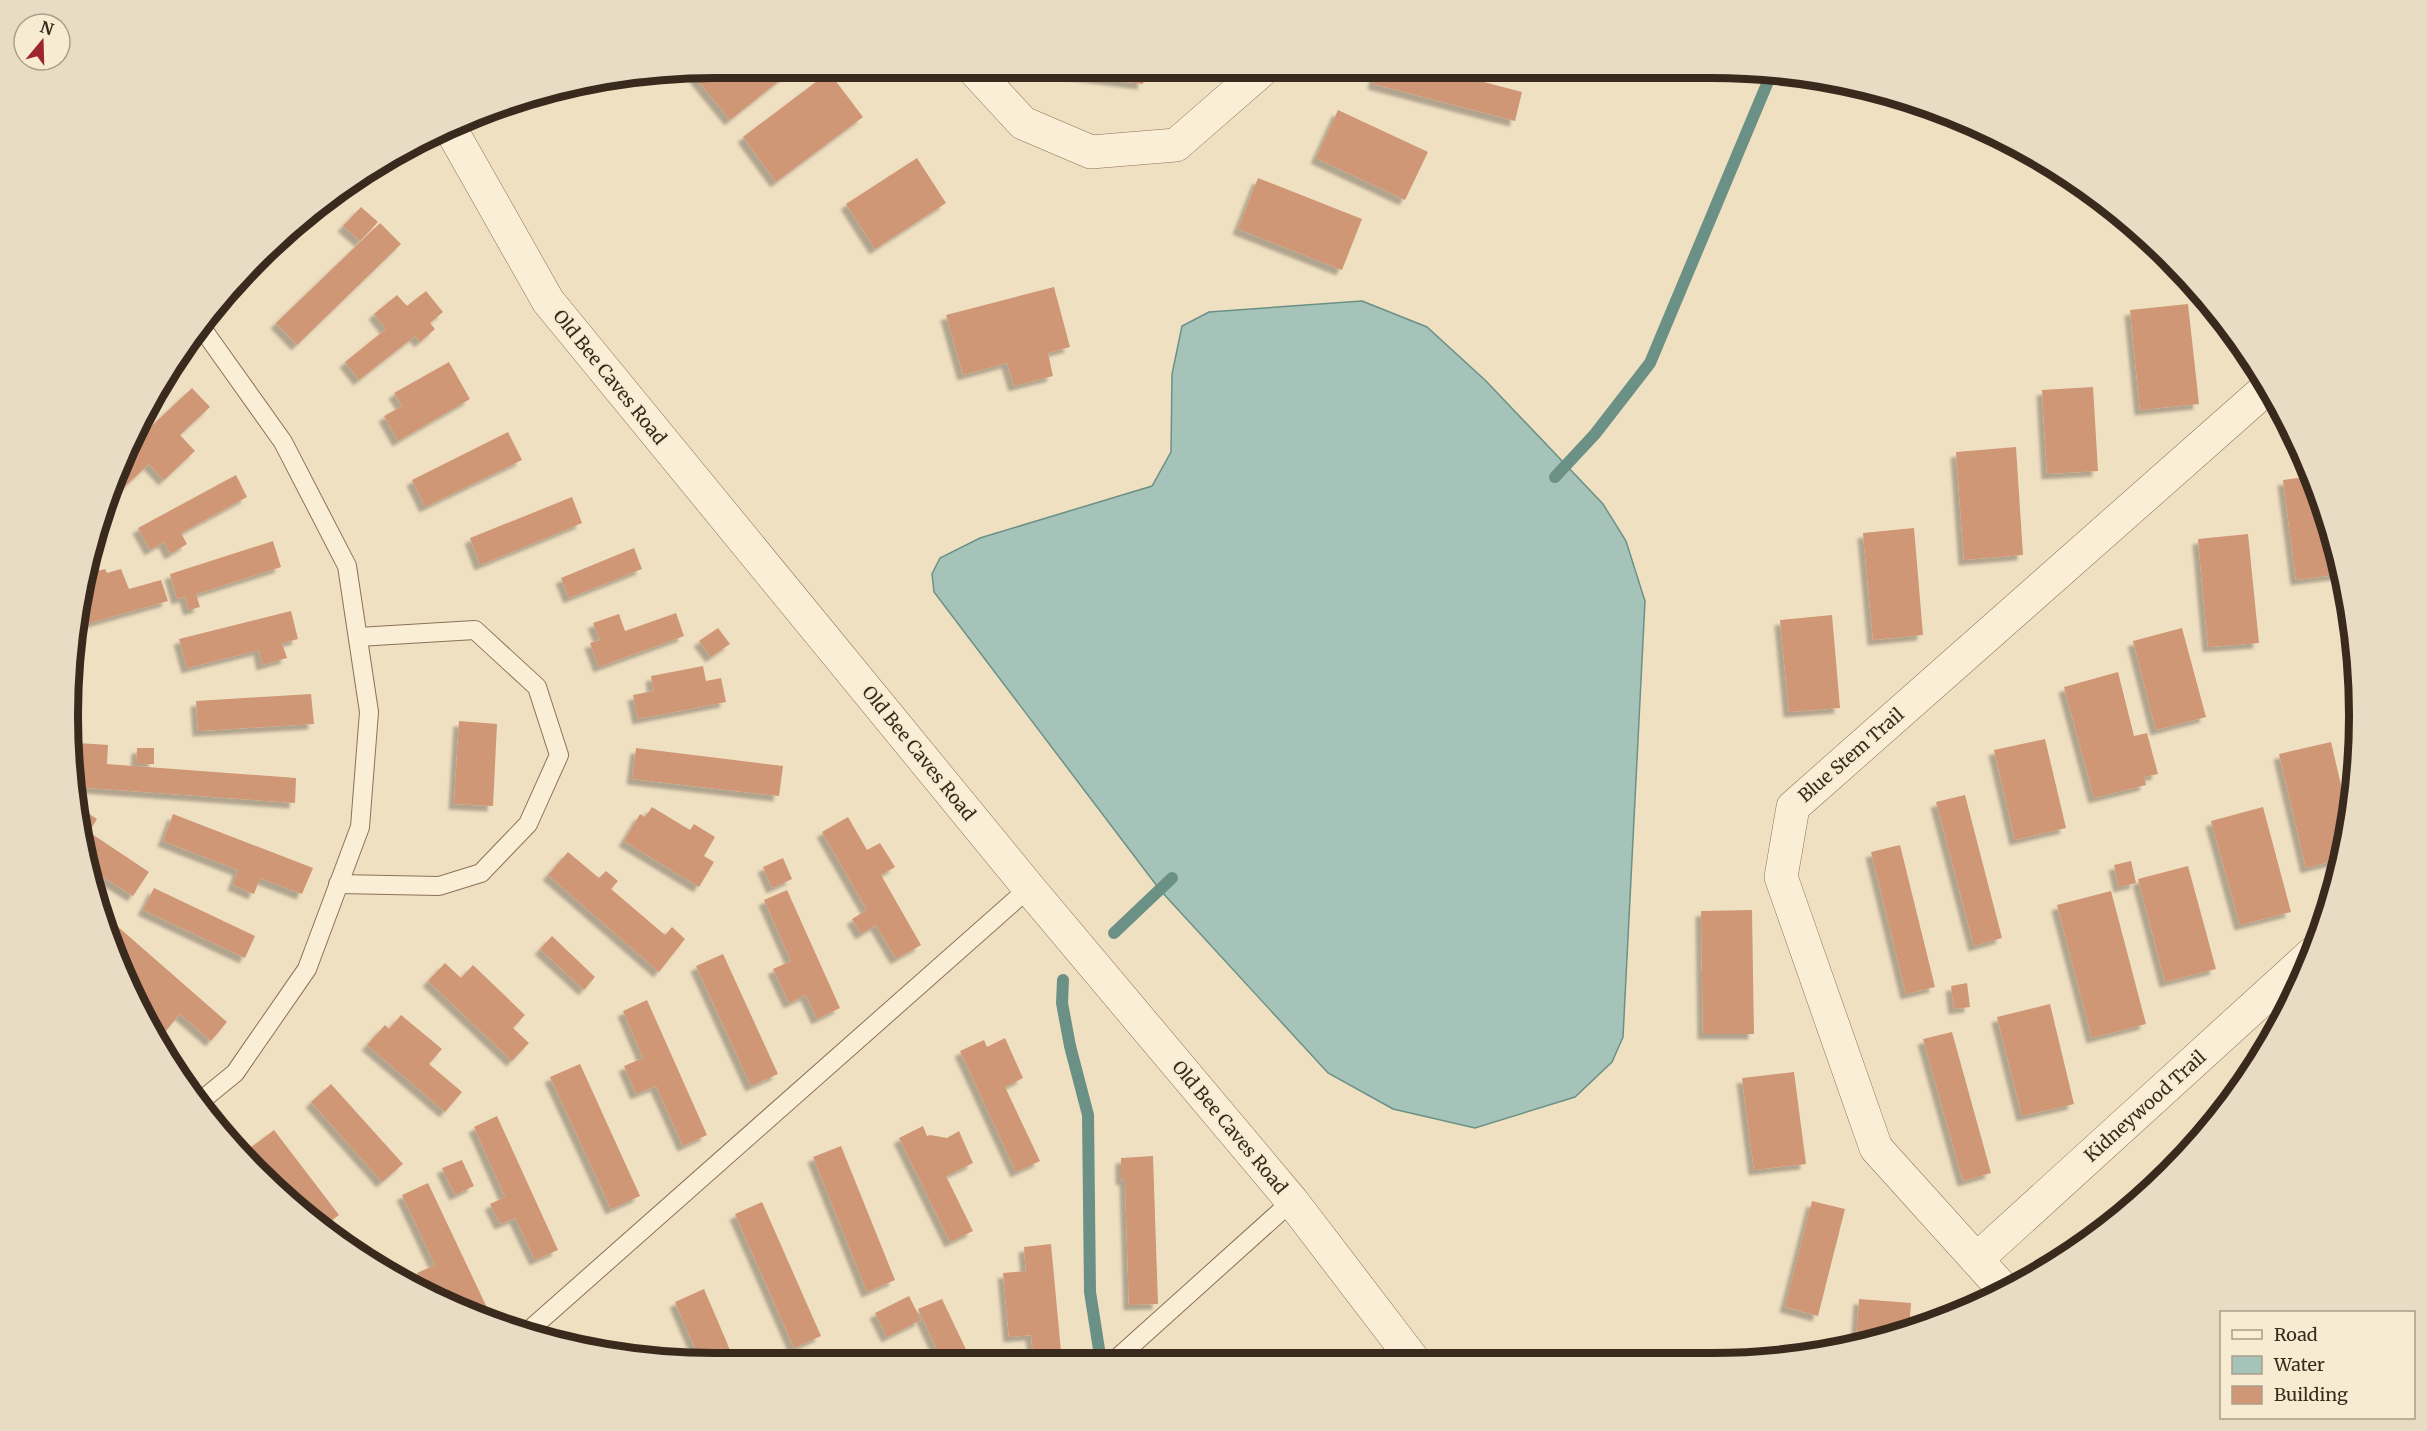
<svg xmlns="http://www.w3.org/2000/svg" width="2427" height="1431" viewBox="0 0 2427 1431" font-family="Merriweather,serif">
  <defs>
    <filter id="shadow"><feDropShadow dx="-5.5" dy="5.5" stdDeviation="1.5" flood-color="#0004"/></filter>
  </defs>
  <rect width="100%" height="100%" fill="#f0e0c2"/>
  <polygon fill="#a5c3b8" stroke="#6b9186" stroke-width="1.5" points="1362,301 1427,327 1486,381 1603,504 1626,541 1645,601 1623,1037 1612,1062 1575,1097 1475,1128 1393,1109 1328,1073 1160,890 934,592 932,574 940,558 980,538 1152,486 1171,452 1172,374 1182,326 1209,312"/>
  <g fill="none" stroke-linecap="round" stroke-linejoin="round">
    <g stroke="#6b9186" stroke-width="12">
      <polyline points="1555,477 1595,434 1650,363 1772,72"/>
      <polyline points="1114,933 1172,878"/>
      <polyline points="1063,980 1062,1003 1070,1046 1088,1115 1090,1292 1101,1362"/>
    </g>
  </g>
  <g fill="#d09776" filter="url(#shadow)">
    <polygon points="1376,70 1438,70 1522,92 1515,121 1373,84"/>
    <polygon points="1145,71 1143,84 1059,73 1059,72"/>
    <polygon points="829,72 863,117 776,182 743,137"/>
    <polygon points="699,73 789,73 730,120 695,77"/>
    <polygon points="1338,110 1428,152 1405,200 1316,158"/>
    <polygon points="917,158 946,203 875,249 846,204"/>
    <polygon points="1258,178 1362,219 1342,270 1238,229"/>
    <polygon points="361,207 378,222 360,241 343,226"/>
    <polygon points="380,223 401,244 297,345 276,323"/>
    <polygon points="1054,287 1070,347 1048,353 1053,376 1014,386 1007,363 963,375 946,315"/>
    <polygon points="426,291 443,312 430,323 435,329 420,342 415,336 359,380 345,362 386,329 374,314 397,295 407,306"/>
    <polygon points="2188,304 2199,404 2140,410 2130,310"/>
    <polygon points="449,362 470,399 398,441 384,416 402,406 394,393"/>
    <polygon points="2093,387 2098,471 2047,474 2042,390"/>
    <polygon points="192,388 210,407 180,435 195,451 164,480 149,464 118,493 112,487 127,449"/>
    <polygon points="508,432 522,460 425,507 412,480"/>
    <polygon points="2016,447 2023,555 1964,560 1956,452"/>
    <polygon points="236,475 247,497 181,533 187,544 170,554 164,542 150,550 138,528"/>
    <polygon points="2313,476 2343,574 2296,580 2283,480"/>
    <polygon points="572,497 582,523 480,565 470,538"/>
    <polygon points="1914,528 1923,635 1873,640 1863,533"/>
    <polygon points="2248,534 2259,643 2208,647 2198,539"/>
    <polygon points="273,541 281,567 196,594 200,607 189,610 185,597 177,599 170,574"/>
    <polygon points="634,548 642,569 569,598 561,578"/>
    <polygon points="105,569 107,573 121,569 129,589 161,580 168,601 79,626 86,574"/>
    <polygon points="291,611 298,639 282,643 287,658 262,665 259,650 187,668 179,639"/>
    <polygon points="676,613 684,636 599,667 590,643 600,640 593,623 619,614 625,631"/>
    <polygon points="1832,615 1840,708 1789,712 1780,620"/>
    <polygon points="718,628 730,644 711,657 699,641"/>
    <polygon points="2182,628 2206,717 2156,730 2133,641"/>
    <polygon points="703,666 706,681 721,678 726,702 638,719 633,695 653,691 651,676"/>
    <polygon points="2118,672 2134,736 2147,733 2158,774 2144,777 2146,785 2094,798 2064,687"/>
    <polygon points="311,694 314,724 198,731 196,701"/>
    <polygon points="459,721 497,724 493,806 454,804"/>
    <polygon points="2045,739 2066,828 2015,840 1994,750"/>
    <polygon points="2331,742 2349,819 2347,842 2342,859 2306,868 2279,754"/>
    <polygon points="78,743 108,745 107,764 296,778 295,803 75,787 72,760 77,760"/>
    <polygon points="137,748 154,748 154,764 136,764"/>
    <polygon points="636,748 783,766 779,796 632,779"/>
    <polygon points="1965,795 2002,938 1974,946 1936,802"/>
    <polygon points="652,807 690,830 694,824 715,837 704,856 714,862 699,887 624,841 640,814 645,817"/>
    <polygon points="2263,807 2291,912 2240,925 2211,821"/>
    <polygon points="80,808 97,819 89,832 149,872 133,896 86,866 80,842 77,813"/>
    <polygon points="173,814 313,868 302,894 260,878 254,894 233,885 238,870 163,841"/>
    <polygon points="848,817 867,850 880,843 895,867 881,875 921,945 896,959 876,925 861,934 852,919 867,910 822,832"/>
    <polygon points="1900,845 1935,987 1906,994 1871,852"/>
    <polygon points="568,852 599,878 606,871 618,881 611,889 665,935 672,927 685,939 659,972 548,875"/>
    <polygon points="783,858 792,879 772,888 763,867"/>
    <polygon points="2131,861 2136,883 2119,887 2114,865"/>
    <polygon points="2188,866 2216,969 2165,982 2138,879"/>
    <polygon points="154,888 255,936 245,958 143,910"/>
    <polygon points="787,890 840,1008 817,1019 806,995 789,1003 773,969 791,961 764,900"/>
    <polygon points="2111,891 2146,1024 2092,1038 2057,905"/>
    <polygon points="1752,910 1754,1034 1703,1034 1701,911"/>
    <polygon points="116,925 227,1022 211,1041 180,1014 164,1033 143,1015 133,994 141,985 123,970 107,936"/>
    <polygon points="552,936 595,977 584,990 540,949"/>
    <polygon points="723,954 778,1074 751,1086 696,966"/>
    <polygon points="445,963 461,978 473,965 525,1015 513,1028 529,1043 512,1061 428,981"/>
    <polygon points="1967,983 1970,1007 1954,1009 1951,986"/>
    <polygon points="647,1000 707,1135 683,1146 656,1086 636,1094 624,1066 643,1058 623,1011"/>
    <polygon points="2050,1004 2074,1104 2022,1116 1997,1017"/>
    <polygon points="401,1015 442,1049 429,1064 462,1092 445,1112 367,1045 385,1025 389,1029"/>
    <polygon points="1952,1032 1991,1173 1963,1181 1923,1039"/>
    <polygon points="1005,1038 1023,1078 1005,1087 1040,1161 1016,1172 960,1051 984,1040 987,1047"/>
    <polygon points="580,1064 640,1196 611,1209 550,1077"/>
    <polygon points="1794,1072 1806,1164 1754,1170 1742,1078"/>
    <polygon points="331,1084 403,1164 382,1182 311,1102"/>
    <polygon points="497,1116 558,1250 535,1260 515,1218 500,1224 490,1204 505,1197 474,1127"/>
    <polygon points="923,1126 927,1136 930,1135 947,1138 959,1131 973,1163 946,1176 973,1231 950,1242 899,1138"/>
    <polygon points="274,1130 339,1215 321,1228 297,1209 250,1148"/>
    <polygon points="841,1146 895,1280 867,1292 813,1157"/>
    <polygon points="1153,1156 1158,1304 1129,1305 1125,1180 1121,1179 1121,1158"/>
    <polygon points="462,1160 474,1186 455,1195 442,1168"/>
    <polygon points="428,1183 490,1314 483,1317 453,1303 446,1288 434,1293 424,1288 417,1273 435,1265 402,1195"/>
    <polygon points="1812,1201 1845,1209 1818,1316 1785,1307"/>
    <polygon points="762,1202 821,1336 794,1348 735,1214"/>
    <polygon points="1051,1244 1062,1362 1034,1362 1031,1335 1009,1337 1003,1273 1026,1271 1024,1247"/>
    <polygon points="704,1289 719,1324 735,1362 701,1362 675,1302"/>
    <polygon points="909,1296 921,1320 887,1337 875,1313"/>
    <polygon points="942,1299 972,1362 943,1362 918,1309"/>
    <polygon points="1859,1299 1911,1303 1909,1331 1856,1342"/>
  </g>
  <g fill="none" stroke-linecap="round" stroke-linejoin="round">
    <g stroke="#8b7158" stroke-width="20">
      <g id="service">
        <polyline points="338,884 439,886 481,873 528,824 559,755 537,687 475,630 358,637"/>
        <polyline points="197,1104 235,1073 307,969 360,827 369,712 347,566 283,442 204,331 199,328"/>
        <polyline points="526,1333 1029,888"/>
        <polyline points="1113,1362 1292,1201"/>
      </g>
    </g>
    <g stroke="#8b7158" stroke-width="34">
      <g id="minor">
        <polyline points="976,72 1023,123 1091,152 1176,145 1261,71"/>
        <polyline points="1977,1259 2313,953"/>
        <polyline points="2005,1291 1876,1148 1781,877 1793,807 2267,388"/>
      </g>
    </g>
    <g stroke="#8b7158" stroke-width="34">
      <polyline id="tertiary" points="449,126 548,301 1029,888 1292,1201 1415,1362"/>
    </g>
    <use href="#service" stroke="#faeed6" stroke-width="18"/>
    <use href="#minor" stroke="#faeed6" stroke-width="33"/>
    <use href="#tertiary" stroke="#faeed6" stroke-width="33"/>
  </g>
  <g text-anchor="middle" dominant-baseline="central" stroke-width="4.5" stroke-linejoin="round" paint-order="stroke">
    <g font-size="18" fill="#3a2a1d" stroke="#f7ebd2">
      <text transform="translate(610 377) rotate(51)">Old Bee Caves Road</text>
      <text transform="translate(919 753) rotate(51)">Old Bee Caves Road</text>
      <text transform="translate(1851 755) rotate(-41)">Blue Stem Trail</text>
      <text transform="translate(2145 1106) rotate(-42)">Kidneywood Trail</text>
      <text transform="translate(1230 1127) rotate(50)">Old Bee Caves Road</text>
    </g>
  </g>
  <path d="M0 0H2427V1431H0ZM715 78H1712A637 637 0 0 1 2349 715V716A637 637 0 0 1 1712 1353H715A637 637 0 0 1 78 716V715A637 637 0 0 1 715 78Z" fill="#e8dcc4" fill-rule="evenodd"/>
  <path fill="none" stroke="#3a2a1d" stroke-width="8" d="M715 78H1712A637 637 0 0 1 2349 715V716A637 637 0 0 1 1712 1353H715A637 637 0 0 1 78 716V715A637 637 0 0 1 715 78Z"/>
  <rect x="2220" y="1311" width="195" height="108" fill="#f7ebd2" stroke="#ab9e8a" stroke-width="1.5"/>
  <rect x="2232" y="1330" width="30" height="9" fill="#faeed6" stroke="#ab9e8a" stroke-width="1.5"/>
  <text x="2274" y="1341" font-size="18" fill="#3a2a1d">Road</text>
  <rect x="2232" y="1356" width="30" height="18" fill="#a5c3b8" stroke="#ab9e8a" stroke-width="1.5"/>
  <text x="2274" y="1371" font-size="18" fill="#3a2a1d">Water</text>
  <rect x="2232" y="1386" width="30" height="18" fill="#d09776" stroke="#ab9e8a" stroke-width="1.5"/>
  <text x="2274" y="1401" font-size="18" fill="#3a2a1d">Building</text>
  <g transform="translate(42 42) rotate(19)"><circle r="28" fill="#f7ebd2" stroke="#ab9e8a" stroke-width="1.5"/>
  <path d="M0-4.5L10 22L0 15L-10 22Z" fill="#9d252b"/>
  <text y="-9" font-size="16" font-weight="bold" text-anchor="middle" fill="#3a2a1d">N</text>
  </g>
</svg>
